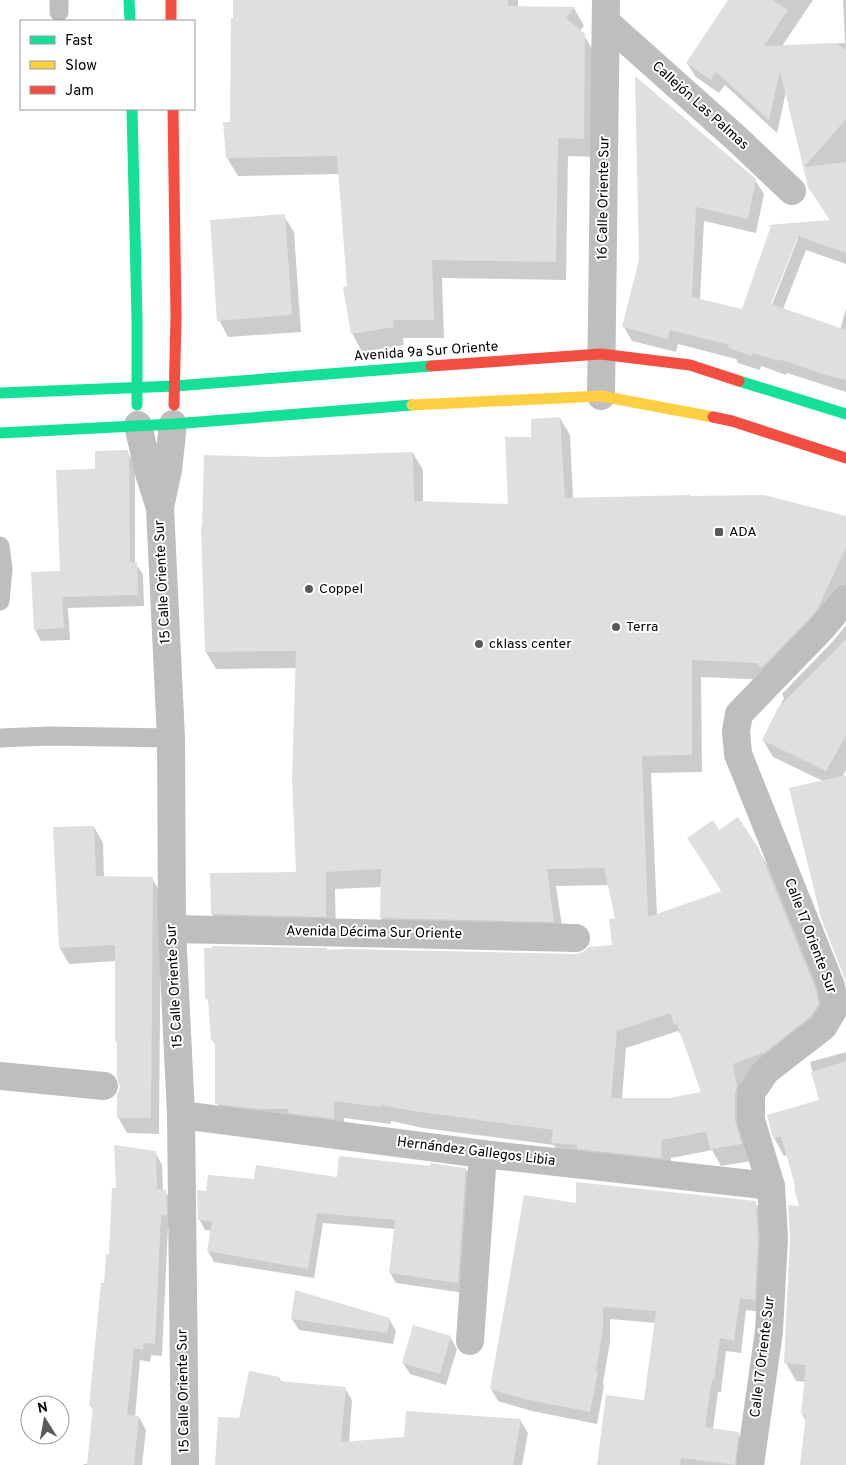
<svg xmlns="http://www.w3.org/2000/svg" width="846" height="1465" viewBox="0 0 846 1465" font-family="Overpass,sans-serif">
  <rect width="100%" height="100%" fill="#fff"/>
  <g fill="#0003" fill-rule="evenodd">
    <polygon points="234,0 518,0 518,7 574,8 584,26 580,31 584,35 595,54 594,157 568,156 566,280 442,278 444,338 403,338 404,345 362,352 352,333 340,174 238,176 227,158 232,123"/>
    <path d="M730,0H813L782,46L845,43L843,0H846V264L806,250L783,309L840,330L846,308V392L787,373L786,375L761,366L760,370L738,363L736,359L678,344L676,352L632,341L624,327L640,260L636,78L755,180L764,194L756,233L704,221L700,300L742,311L772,228L771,226L831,221L809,186L786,92L777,133L725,85L719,93L696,77L687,63ZM796,238H798L770,310L768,309Z"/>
    <polygon points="284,216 294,232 301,332 228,337 219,320"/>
    <path d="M560,418L570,435L573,499L846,517V605L768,680L701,677L702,772L651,773L657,915L722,892L688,838L719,831L757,848L768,866L825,1009L775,1069L742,1081L746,1106L751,1161L721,1166L712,1150L671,1158V1175L562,1160L554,1145L423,1128L391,1121V1124L344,1118V1136L227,1121L217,1103L216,1047L213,1040L210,1004L207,999L205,949L576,955L614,946L616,919L609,885L556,886L564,939L391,935L381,918L382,887L335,889L336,934L222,931L212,914L298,873L297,668L216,669L206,652L269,458L413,453L423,470V503L510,505L532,438ZM678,1031L684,1039L703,1093L669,1099H622L626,1048Z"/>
    <polygon points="127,452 134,463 135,469 135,563 143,574 144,606 68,608 70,640 41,641 35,630 61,572 96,470"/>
    <polygon points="846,625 846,770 842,777 846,776 846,975 823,781 773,757 763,740 784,698 782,694 834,640"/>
    <polygon points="94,827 103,843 104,878 152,878 161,894 159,1134 127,1133 118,1117 121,1087 118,1045 116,1041 116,961 69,964 60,948"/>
    <polygon points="846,1052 846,1465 802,1465 806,1421 802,1414 806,1382 796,1381 786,1363 801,1207 787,1155 784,1156 774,1138 820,1100 810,1062"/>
    <polygon points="155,1152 162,1165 163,1191 165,1191 173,1204 173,1228 168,1227 162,1356 151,1355 150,1362 140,1360 135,1417 139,1417 146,1430 142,1465 83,1465 84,1464 88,1464 94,1411 91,1406 110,1256 117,1189"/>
    <polygon points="431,1167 466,1169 472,1179 464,1293 396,1283 390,1273 395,1229 323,1223 314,1278 214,1262 208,1251 212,1231 205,1230 199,1219 208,1192 255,1180 338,1178"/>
    <polygon points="755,1202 763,1215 762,1312 746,1310 741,1353 726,1351 721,1392 718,1392 713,1429 738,1433 745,1446 743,1465 598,1465 645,1401 656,1323 610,1319 610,1342 603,1383 604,1386 597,1424 532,1411 498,1401 491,1389 578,1205"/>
    <polygon points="292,1319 389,1319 396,1331 393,1344 299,1330"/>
    <polygon points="450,1337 457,1349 446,1385 410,1374 403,1363"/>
    <polygon points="279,1378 282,1382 345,1388 352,1400 349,1443 405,1438 520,1420 528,1433 522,1465 219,1465 240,1419"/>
  </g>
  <g fill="#dfdfdf" fill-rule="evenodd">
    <polygon points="233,0 508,0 508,6 575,7 566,18 585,34 584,139 558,138 556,262 432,260 434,320 393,320 394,327 351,334 343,287 347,286 337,156 226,158 223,122 230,122 231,18 233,18"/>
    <polygon points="728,0 773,0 788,10 764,46 835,43 846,50 846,119 804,167 846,162 846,253 798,236 771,304 846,330 846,380 826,375 779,359 778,361 753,353 752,356 728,348 729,345 670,330 668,339 622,327 639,260 635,76 756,179 748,219 696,207 692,297 742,309 771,226 768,225 830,220 808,187 780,71 769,120 716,72 711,80 686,63"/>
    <polygon points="285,214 292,315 217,321 210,220"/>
    <path d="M560,417L565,498L690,495V496L764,495L846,516V547L818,608L810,618L761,668L757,663L692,660V755L642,756L648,917L722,891L687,838L713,820L719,830L738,817L758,847L816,990L819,1004L811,1016L765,1052L733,1064L737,1087L735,1093V1120L742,1144L710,1149L706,1132L710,1131L662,1140L661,1158H660L577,1149V1145L551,1143L553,1130L413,1111L381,1105V1107L334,1101V1119L288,1113V1109H258L215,1104V1040L211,1041L208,999H205L204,948H212V946L327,948V950L346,949L576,954L583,952L589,947L612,945L609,919L615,918L604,868L547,869L554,922L380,918L381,869L326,872V917L211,914L210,873L296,872L292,778L296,651L205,652L201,527H202L204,455L269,457L413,452L414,501L508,504L505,437H531V419ZM670,1013L674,1025L677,1024L701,1092L669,1098H611L617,1031Z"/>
    <polygon points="128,450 129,457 130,562 137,562 138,595 62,597 64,628 34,630 31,572 60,571 56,470 95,469 95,451"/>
    <polygon points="846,639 846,736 826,771 762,740 778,708"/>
    <polygon points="846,775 846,982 821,918 789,788"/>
    <polygon points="94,826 96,876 153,877 151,1118 117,1118 117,1095 120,1087 117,1078 117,1041 115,1041 115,945 59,948 53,827"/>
    <polygon points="846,1061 846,1465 800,1465 806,1415 801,1414 806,1365 784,1363 790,1239 788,1205 799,1206 794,1188 796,1187 781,1137 773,1138 767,1115 819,1100 811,1072"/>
    <polygon points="114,1145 156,1151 157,1189 166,1190 167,1216 161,1215 155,1344 144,1343 143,1350 134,1348 127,1415 139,1416 134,1465 87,1465 93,1406 89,1406 101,1283 104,1283 106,1254 109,1254 112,1188 116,1188"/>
    <polygon points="339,1156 430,1166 430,1163 466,1168 458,1283 389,1273 395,1220 317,1213 308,1269 207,1251 212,1221 198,1220 197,1190 206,1191 208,1175 254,1179 256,1165 337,1177"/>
    <polygon points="576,1182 756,1201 758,1238 755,1300 740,1298 734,1341 720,1338 714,1380 712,1380 705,1427 739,1432 735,1465 681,1458 680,1465 597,1465 606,1395 644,1400 656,1311 603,1307 603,1328 596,1372 598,1372 590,1412 524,1399 490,1389 524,1195 576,1203"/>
    <polygon points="295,1290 390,1318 387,1333 291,1319"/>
    <polygon points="413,1325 451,1336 440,1374 402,1363"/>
    <polygon points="249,1371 280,1377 279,1381 346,1387 341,1442 404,1437 406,1411 521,1419 513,1465 215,1465 218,1417 239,1418"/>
  </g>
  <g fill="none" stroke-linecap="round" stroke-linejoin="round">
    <g stroke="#bebebe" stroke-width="19">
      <polyline points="59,12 59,0"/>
      <polyline points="0,546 3,569 0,601"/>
      <polyline points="0,738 49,736 171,738"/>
    </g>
    <g stroke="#bebebe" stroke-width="28">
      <polyline points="606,22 736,138 792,191"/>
      <polyline points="601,396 606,0"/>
      <polyline points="138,425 149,473 160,508 171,738 172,929 181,1115 185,1465"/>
      <polyline points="160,507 168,470 173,424"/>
      <polyline points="172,929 576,938"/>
      <polyline points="0,1076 104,1086"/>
      <polyline points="181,1115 483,1154 771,1186"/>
      <polyline points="470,1341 483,1154"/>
      <polyline points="750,1465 769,1331 774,1238 771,1186 751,1120 751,1093 766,1071 823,1027 835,1007 831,986 738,754 736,731 739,714 822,628 846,599"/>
    </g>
    <g stroke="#16e098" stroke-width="11">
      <polyline points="129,0 130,21"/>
      <polyline points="132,109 137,317 137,405"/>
      <polyline points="739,381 846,414"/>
      <polyline points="0,393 175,386 431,366"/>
      <polyline points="0,433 173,424 412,405"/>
    </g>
    <polyline stroke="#ffcf43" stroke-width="11" points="412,405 601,396 713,417"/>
    <g stroke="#f24e42" stroke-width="11">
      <polyline points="171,0 171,21"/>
      <polyline points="173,109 176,316 174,405"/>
      <polyline points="431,366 601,354 690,365 739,381"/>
      <polyline points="713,417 732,421 846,458"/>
    </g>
  </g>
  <g fill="#595959" stroke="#fff" stroke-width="2">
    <rect x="714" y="527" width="10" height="10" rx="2.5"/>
    <circle cx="309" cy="589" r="5"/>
    <circle cx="616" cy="627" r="5"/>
    <circle cx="479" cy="644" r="5"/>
  </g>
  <g text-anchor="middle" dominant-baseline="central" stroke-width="4" stroke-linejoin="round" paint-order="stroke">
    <g font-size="14" fill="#000" stroke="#fff">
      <text transform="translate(700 106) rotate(42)">Callejón Las Palmas</text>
      <text transform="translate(604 198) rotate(-89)">16 Calle Oriente Sur</text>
      <text transform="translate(426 352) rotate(-4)">Avenida 9a Sur Oriente</text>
      <text transform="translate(163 582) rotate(-93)">15 Calle Oriente Sur</text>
      <text transform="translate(374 933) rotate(1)">Avenida Décima Sur Oriente</text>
      <text transform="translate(810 936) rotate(69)">Calle 17 Oriente Sur</text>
      <text transform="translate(175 986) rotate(-93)">15 Calle Oriente Sur</text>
      <text transform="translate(476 1152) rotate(7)">Hernández Gallegos Libia</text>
      <text transform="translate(763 1357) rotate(-83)">Calle 17 Oriente Sur</text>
      <text transform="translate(184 1391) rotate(-91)">15 Calle Oriente Sur</text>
    </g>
    <g font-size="14" fill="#000" stroke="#fff" text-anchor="start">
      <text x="729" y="532">ADA</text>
      <text x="319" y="589">Coppel</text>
      <text x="626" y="627">Terra</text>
      <text x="489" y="644">cklass center</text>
    </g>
  </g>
  <rect x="20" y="20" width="175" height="90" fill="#ffffff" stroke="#999999"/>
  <rect x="30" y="36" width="25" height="8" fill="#16e098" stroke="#999999"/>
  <text x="65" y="45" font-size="15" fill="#000000">Fast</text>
  <rect x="30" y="61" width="25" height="8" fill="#ffcf43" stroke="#999999"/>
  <text x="65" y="70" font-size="15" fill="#000000">Slow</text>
  <rect x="30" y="86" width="25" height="8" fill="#f24e42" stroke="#999999"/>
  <text x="65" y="95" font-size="15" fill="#000000">Jam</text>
  <g transform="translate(45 1420) rotate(349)"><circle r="24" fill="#ffffff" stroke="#999999"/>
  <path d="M0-4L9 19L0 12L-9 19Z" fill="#595959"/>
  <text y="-8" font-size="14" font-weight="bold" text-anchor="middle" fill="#000000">N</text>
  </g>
</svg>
